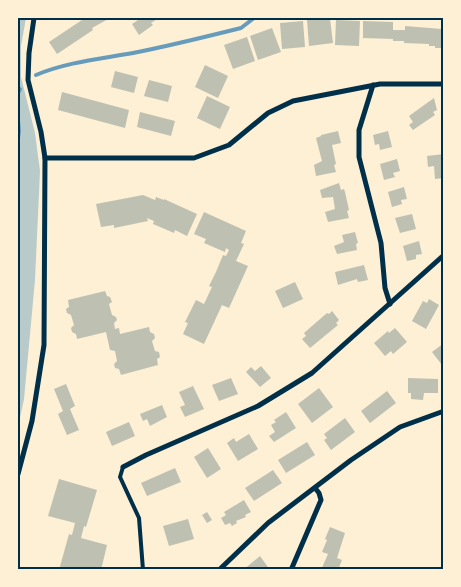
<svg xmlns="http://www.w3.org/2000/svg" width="461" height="587" viewBox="0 0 461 587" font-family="Overpass,sans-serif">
  <rect width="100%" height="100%" fill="#fdf0d5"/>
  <polygon fill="#b9caca" points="18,18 26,18 21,46 21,77 35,133 40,171 35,280 24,399 18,427"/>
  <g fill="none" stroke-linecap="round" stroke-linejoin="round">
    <g stroke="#669bbc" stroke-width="4">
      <path d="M36,75C67,62 100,59 133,53C169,46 205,37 241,28L254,18"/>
      <polyline points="18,93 20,89"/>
      <polyline points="18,121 19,131 18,138"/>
    </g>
  </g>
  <g fill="#bec0b2">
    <polygon points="85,18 110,18 92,28 93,30 57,54 49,42"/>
    <polygon points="141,18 159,18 151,23 153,25 139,35 132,24"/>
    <polygon points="330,19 333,43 309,46 307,20"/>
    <polygon points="336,20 360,21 359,46 335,45"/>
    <polygon points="303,21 305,47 282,49 280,23"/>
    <polygon points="363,21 393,22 393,30 405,30 405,26 442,29 444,48 435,48 435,46 429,46 429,44 404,43 404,41 393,41 393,39 363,38"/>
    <polygon points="272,28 281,52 258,60 250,36"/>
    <polygon points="247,37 255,61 233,69 224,45"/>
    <polygon points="205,65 228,76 218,98 195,87"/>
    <polygon points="115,71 138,77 134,93 111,87"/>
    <polygon points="149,80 172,86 168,102 144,96"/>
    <polygon points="62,92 129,110 125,128 58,110"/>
    <polygon points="207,96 230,107 220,129 197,118"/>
    <polygon points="434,98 437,110 433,112 435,115 413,130 409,125 413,122 409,116"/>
    <polygon points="140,112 175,121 171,136 137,127"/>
    <polygon points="338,131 341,143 332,145 336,164 334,165 336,172 316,176 314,165 322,161 316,138 321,136 321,135"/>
    <polygon points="388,131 392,147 380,150 379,144 375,145 373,135"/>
    <polygon points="444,154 444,178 435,179 434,166 428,167 427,156"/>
    <polygon points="397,159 400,171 393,173 395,177 384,180 380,164"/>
    <polygon points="339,183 341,190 344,189 345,192 349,210 347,211 349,218 328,222 325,212 335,209 333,197 322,198 320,190"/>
    <polygon points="404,187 407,199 401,200 402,204 392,207 388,192"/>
    <polygon points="143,195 155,200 156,197 164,200 164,199 197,214 187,236 175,230 174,233 153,224 154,221 147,218 148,221 114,228 114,225 101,227 96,204"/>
    <polygon points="204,212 246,231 241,243 244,244 236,261 248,266 229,308 222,305 204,344 183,334 188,323 185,322 196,300 204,304 212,287 209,286 216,272 223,255 226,256 229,250 226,248 225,252 204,243 206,239 194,234"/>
    <polygon points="412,214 416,229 400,233 395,218"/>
    <polygon points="355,232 358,243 356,244 357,250 337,254 334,246 344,242 342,235"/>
    <polygon points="419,241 422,254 416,255 416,259 407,261 403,246"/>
    <polygon points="364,265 368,280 358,282 357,279 338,285 335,272"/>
    <polygon points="295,282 303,299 283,308 275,291"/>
    <polygon points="105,291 107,296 110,297 112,302 109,304 112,315 116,317 117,320 114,323 115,329 119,328 120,334 149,327 150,332 154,334 155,338 152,341 155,351 159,352 160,357 157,359 158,365 121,375 119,369 115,368 114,364 117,361 115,351 110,350 106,332 77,339 76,334 72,332 71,328 74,325 71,315 67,313 66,309 69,307 68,300"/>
    <polygon points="429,299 439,305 426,329 412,321 423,301 427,303"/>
    <polygon points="332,311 339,320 336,323 338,325 310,348 302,339 306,336 304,333 327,313 329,314"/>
    <polygon points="395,328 407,342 393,354 391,351 385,356 374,343 388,331 389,333"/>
    <polygon points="444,343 444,363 442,365 432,352"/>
    <polygon points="261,366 271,378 260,387 246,372 251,367 255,371"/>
    <polygon points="231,378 238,394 219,401 212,385"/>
    <polygon points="408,378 438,379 438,393 424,393 423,400 411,399 411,393 408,393"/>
    <polygon points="66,384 75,406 70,409 79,430 67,435 58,414 63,411 54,389"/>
    <polygon points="193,386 204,409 185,417 180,407 185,405 179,392"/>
    <polygon points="319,388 333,407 312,423 298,404"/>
    <polygon points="387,391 396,403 370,423 361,411"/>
    <polygon points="162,405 167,417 150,426 147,419 143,421 140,414"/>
    <polygon points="286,412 296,428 274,442 269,436 275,432 271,425 276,422 274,420"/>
    <polygon points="345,418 355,432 331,450 324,440 327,438 324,434"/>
    <polygon points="129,422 135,436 112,446 106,432"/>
    <polygon points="249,434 258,449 238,461 227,443 234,438 236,442"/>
    <polygon points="307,442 315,455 286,473 278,460"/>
    <polygon points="208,448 221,469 207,478 194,457"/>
    <polygon points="175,468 181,482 147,496 141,483"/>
    <polygon points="273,470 282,483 254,501 245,488"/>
    <polygon points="59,479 97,490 86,527 84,526 81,538 107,545 101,570 59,570 69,534 72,535 75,523 48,516"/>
    <polygon points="244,500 251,512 245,515 246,517 236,521 237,523 232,526 230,523 225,525 221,518 226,515 224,512"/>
    <polygon points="207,512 212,520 207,523 202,515"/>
    <polygon points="188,519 194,539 169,546 163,526"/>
    <polygon points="330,527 345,533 337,558 342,560 338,570 321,570 328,554 322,552 327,540 325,539"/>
    <polygon points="260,556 270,570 243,570"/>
  </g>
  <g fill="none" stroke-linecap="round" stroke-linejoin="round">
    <polyline stroke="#003049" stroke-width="4" points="123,467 120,477 139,518 143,570"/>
    <g stroke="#003049" stroke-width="5">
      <polyline points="373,85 359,130 359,157 381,243 385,288 390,304"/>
      <polyline points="45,158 194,158 229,145 268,113 293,101 380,84 444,84"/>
      <polyline points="123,467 146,455 258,406 312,373 444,255"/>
      <polyline points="18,474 32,421 44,345 45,158 41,132 28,80 29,53 34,18"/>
      <polyline points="219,570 268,523 351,460 400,427 444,411"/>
      <polyline points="291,570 321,500 319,493 315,488"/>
    </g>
  </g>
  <rect width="461" height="587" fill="none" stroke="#fdf0d5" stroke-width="38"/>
  <rect x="19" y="19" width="423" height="549" fill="none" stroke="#003049" stroke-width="2"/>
</svg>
